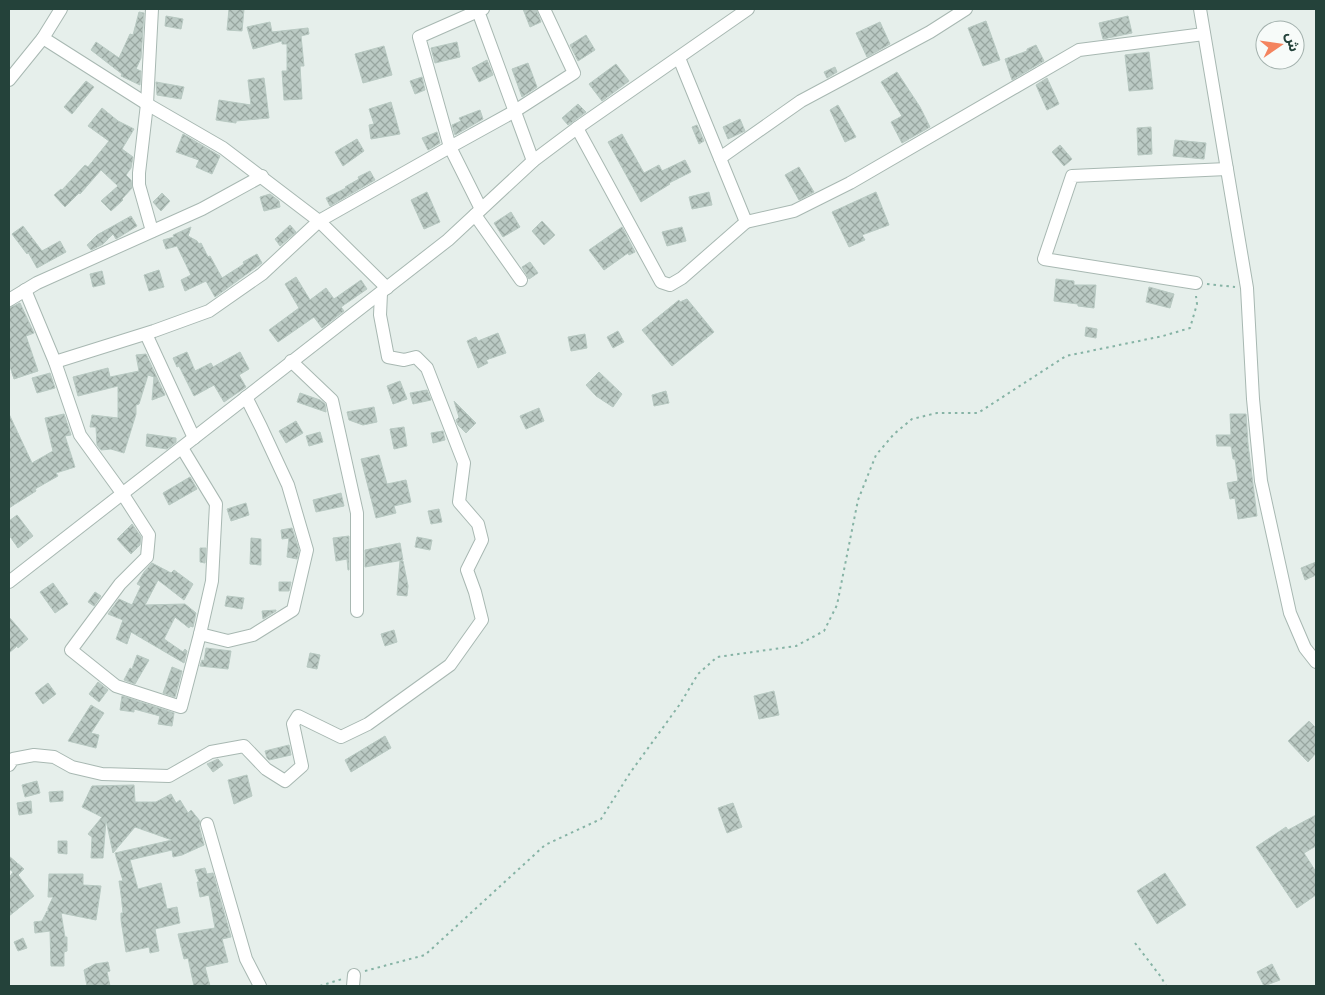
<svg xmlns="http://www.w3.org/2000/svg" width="1325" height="995" viewBox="0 0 1325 995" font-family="Ubuntu,'Noto Sans Arabic',sans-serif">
  <defs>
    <pattern id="building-cross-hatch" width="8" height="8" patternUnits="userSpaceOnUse" patternTransform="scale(1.25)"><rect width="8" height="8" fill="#bbcac4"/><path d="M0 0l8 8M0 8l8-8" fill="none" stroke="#98a6a0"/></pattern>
  </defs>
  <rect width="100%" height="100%" fill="#e6efeb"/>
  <g fill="url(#building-cross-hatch)" stroke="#b8c9c2">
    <polygon points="229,9 244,9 242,31 227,30"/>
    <polygon points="523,9 536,9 541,22 530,27"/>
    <polygon points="139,12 144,13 141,58 136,69 141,71 140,85 121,76 122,74 91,50 96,42 119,58 130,34 133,35"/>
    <polygon points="166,16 183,19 181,29 165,26"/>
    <polygon points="1128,16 1132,33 1103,39 1099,23"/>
    <polygon points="986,21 1000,60 983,66 968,28"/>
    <polygon points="270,22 272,32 308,28 309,34 301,36 304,66 300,66 302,99 284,100 282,71 287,71 287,44 282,44 282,41 253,49 247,27"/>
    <polygon points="880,22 890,44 867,57 856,33"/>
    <polygon points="586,35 595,50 578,61 570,45"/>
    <polygon points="457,42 460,57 435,63 431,48"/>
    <polygon points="1036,45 1044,61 1012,80 1005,59 1027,51 1027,49"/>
    <polygon points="384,46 392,75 363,83 355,54"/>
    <polygon points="1149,52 1153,89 1129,91 1125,55"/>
    <polygon points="487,60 493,75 479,82 472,68"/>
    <polygon points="528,63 537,87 522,97 512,69"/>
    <polygon points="616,64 629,81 602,101 589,84"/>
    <polygon points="835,67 837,72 827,78 824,72"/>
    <polygon points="897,72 920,107 930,127 902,143 891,122 902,116 881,82"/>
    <polygon points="422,77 425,90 415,94 410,81"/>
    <polygon points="264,78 269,118 236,121 236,123 216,120 219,100 251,105 248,80"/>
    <polygon points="1047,78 1059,104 1047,110 1036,85"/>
    <polygon points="86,81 94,87 72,114 64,107"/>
    <polygon points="156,82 184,87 181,99 157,95"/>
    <polygon points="391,102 400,134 371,139 369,125 374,124 369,109"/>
    <polygon points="578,104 586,112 568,125 562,118"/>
    <polygon points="838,105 856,137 845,142 830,110"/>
    <polygon points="102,108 118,121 134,129 122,149 133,157 131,168 126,175 131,180 132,188 122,199 123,200 111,211 101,201 118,186 101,170 80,194 79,193 65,207 54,195 61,189 62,190 85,165 88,167 109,141 88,126"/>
    <polygon points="480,110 483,119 455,135 452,125 461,121 459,118"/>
    <polygon points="740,119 745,131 728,139 723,127"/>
    <polygon points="697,125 704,141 699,144 692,127"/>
    <polygon points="1151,127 1152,154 1138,155 1137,128"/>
    <polygon points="437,132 440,143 428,150 422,138"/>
    <polygon points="183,134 220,156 212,174 196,167 199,160 176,152"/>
    <polygon points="622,134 644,173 659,165 662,171 685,160 691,172 669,183 670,184 641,202 608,142"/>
    <polygon points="357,139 364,151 343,166 335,152"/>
    <polygon points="1175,140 1206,143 1204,159 1173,156"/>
    <polygon points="1060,145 1072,159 1064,166 1052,152"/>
    <polygon points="799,167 814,192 799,200 785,175"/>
    <polygon points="370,171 375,180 330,206 326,198 346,188 345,187 359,179 358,177"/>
    <polygon points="427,192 440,222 424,229 411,200"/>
    <polygon points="709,192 712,205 692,209 689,197"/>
    <polygon points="876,192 889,225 862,235 865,240 849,247 832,212"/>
    <polygon points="162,193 170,201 161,211 153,202"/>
    <polygon points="270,194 279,201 280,207 264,211 260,197"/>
    <polygon points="511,212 520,227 503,237 494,223"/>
    <polygon points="131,216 137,226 116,239 113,234 103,244 91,250 87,245 97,235"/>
    <polygon points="542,221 555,235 544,245 532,231"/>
    <polygon points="290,225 296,232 280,246 275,239"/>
    <polygon points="23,226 42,251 60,241 66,252 37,268 28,252 27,254 12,234"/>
    <polygon points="191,227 188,236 197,241 199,244 201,243 208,257 210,256 222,278 244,264 243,262 257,254 262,263 215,297 206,281 185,291 181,280 191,275 177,246 166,249 163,240 174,237 173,235"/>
    <polygon points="622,227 635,252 629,255 628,253 604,270 589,250"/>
    <polygon points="682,227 686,241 667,246 662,232"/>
    <polygon points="530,262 538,273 529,279 522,267"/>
    <polygon points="159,270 164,287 149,291 144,275"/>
    <polygon points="102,271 105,284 93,287 90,274"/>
    <polygon points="296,277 310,300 326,288 334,299 361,280 367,289 341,307 344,311 322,328 314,317 278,342 269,330 299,308 285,284"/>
    <polygon points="1056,279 1074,281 1074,285 1096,285 1094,308 1078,306 1078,304 1054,301"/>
    <polygon points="1149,287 1174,294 1170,308 1146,302"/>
    <polygon points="687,299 714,332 672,366 642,330 679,300 680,302"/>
    <polygon points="20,303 34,333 26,336 38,371 14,379 9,364 9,308"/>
    <polygon points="1086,327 1097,329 1096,338 1085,336"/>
    <polygon points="618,331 624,342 613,348 607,337"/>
    <polygon points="498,333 506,353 486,360 488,363 478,368 467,341 476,337 478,341"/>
    <polygon points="585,334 587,348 571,351 568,337"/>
    <polygon points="187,352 195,371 211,363 213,367 240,352 249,369 239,375 246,387 224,402 214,385 194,396 179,366 177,367 173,358"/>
    <polygon points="146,354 165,395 152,400 154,377 148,375 139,404 136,405 136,414 124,453 111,449 101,450 97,445 96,427 90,427 92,415 118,418 118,386 78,396 73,377 108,368 110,377 139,371 136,355"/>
    <polygon points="599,372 622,394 613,407 596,396 586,385"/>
    <polygon points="50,373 55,388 37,393 32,378"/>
    <polygon points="400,381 407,399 393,404 387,386"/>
    <polygon points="427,390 431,400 413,404 410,393"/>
    <polygon points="666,391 669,403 654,406 652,395"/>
    <polygon points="300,393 320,400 325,404 326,412 297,402"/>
    <polygon points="454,401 476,423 466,433 458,425 456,420 459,417"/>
    <polygon points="374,407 377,422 363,425 349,420 347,412"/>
    <polygon points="539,408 544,421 526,429 520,416"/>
    <polygon points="9,414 32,463 53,451 45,418 64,414 71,435 65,436 75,467 56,473 58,476 35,489 36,491 9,508"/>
    <polygon points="1230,414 1246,414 1248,444 1257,516 1238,519 1235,498 1230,499 1227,483 1238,481 1235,459 1233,459 1231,446 1217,446 1216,435 1231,435"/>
    <polygon points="296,421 303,433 286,443 279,431"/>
    <polygon points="404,427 407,446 394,449 390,429"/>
    <polygon points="443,431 445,440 433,443 431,433"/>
    <polygon points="320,432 323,442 309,446 306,436"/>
    <polygon points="147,434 176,438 176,442 167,449 146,446"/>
    <polygon points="379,455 387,484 406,480 411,502 394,506 396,513 376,518 361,459"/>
    <polygon points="190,477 197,489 169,505 163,493"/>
    <polygon points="341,493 344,506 316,512 313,500"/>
    <polygon points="246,503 249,515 231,521 227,509"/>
    <polygon points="439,509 442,522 431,524 428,511"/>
    <polygon points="17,515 33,536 18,548 9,535 9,521"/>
    <polygon points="132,524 141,537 140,545 131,554 117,539"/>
    <polygon points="292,528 299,550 297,559 287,557 289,538 282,539 281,530"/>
    <polygon points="349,536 349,570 348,570 347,559 336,561 333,538"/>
    <polygon points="417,537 432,540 430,550 415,547"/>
    <polygon points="251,538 261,539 261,565 250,564"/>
    <polygon points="400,543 403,560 365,567 365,550"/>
    <polygon points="200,548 206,548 205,563 200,562"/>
    <polygon points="400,561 403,561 408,586 407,596 397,595"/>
    <polygon points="1316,562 1316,575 1305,580 1301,568"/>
    <polygon points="152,563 171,573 174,570 193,584 184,600 158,580 145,605 185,604 196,613 193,627 190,626 189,628 175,617 164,639 183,652 185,649 187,651 184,663 131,632 127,644 116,639 123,620 108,614 119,599 132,605 141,586 137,584 144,572"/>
    <polygon points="279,582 291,582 289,591 279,591"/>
    <polygon points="53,583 68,604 55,613 40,592"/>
    <polygon points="95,592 101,596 94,606 88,602"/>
    <polygon points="227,596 244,598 242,609 225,606"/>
    <polygon points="276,610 276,611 263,619 262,611"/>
    <polygon points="9,617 28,639 18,648 17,646 9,653"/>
    <polygon points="394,630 397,642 385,646 381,634"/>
    <polygon points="206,648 231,651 228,669 200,666 202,660 204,661"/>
    <polygon points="310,653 320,655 317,669 307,667"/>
    <polygon points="137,655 149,660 135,684 124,680 130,668 132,669"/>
    <polygon points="172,667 182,671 175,697 163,693"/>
    <polygon points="98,682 108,690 99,702 89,694"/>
    <polygon points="48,683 56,694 43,704 35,693"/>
    <polygon points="774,691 779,715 759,719 754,696"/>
    <polygon points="122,696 174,713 172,726 158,724 160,716 134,709 134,712 120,710"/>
    <polygon points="91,705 104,713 91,733 99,735 96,748 68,741"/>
    <polygon points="1309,721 1316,728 1316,753 1308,762 1288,741"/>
    <polygon points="385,736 391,748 351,772 345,760"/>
    <polygon points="289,745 291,755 269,760 267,758 265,751"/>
    <polygon points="218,759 223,765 213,772 207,764"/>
    <polygon points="247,775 252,796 234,804 228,780"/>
    <polygon points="37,781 40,793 25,797 22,785"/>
    <polygon points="134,785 135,802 156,802 171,794 176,803 180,800 188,813 191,810 200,821 199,826 204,845 182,855 173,857 172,850 130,860 138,889 161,883 167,909 177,907 180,923 155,929 159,951 150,953 149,947 126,952 121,920 121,913 123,913 121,894 119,881 123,881 115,853 172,840 135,827 113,853 106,820 103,858 91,858 92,837 88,834 102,817 82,807 92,786"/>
    <polygon points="63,791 63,801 50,802 49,792"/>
    <polygon points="31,801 32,813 19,815 17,803"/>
    <polygon points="733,803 742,827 727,833 718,808"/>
    <polygon points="1316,815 1316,846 1304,853 1316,872 1316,895 1297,908 1256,847 1286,827 1288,830"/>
    <polygon points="58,841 67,841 67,854 58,853"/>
    <polygon points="9,856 24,869 18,875 34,896 9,916 9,878 13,872 9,869"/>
    <polygon points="205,868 207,874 213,873 231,937 222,939 228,962 205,967 210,986 194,986 188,958 184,959 178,934 215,928 209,895 200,897 197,882 199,882 195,870"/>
    <polygon points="1165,873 1186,905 1157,924 1137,891"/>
    <polygon points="49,874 83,874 83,885 101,886 96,920 61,913 65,937 67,937 67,951 64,952 64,966 51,966 50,931 35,933 34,922 42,921 47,911 48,913 48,908 53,897 48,897"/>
    <polygon points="23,938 27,948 18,951 14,942"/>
    <polygon points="108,962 110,971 107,972 110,986 87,986 84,970 95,964"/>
    <polygon points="1272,964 1280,980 1264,986 1257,972"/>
  </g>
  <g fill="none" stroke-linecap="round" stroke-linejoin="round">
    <g stroke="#a8b8b2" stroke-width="14">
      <g id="minor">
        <polyline points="477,9 478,11 419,37 450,147 515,111 574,73 544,9"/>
        <polyline points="483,9 478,11 533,161"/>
        <polyline points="1200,9 1247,288 1253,399 1261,481 1290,613 1305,648 1316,662"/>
        <polyline points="43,38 147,104 223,148 319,221 387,288"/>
        <polyline points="679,58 746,222 794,211 850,183 1079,50 1204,34"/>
        <polyline points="9,80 43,38 61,9"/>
        <polyline points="577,128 661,282 670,285 682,278 746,222"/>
        <polyline points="720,158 801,101 930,32 966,9"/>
        <polyline points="475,215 521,280"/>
        <polyline points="152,231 139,185 139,173 147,104 152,9"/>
        <polyline points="1196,283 1044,259 1072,176 1227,169"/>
        <polyline points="25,290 55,362 80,435 122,493 149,535 147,557 120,584 71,650 116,686 181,707 200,634 212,581 216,504 182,448"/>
        <polyline points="9,300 37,283 202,209 262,176"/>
        <polyline points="146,334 194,438"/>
        <polyline points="291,361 332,400 357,513 357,611"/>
        <polyline points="55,362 154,331 209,311 262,274 319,221 450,147 481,209"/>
        <polyline points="9,582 448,240 533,161 577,128 748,9"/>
        <polyline points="200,634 228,641 253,635 293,610 307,550 288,485 261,427 246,397"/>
        <polyline points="9,765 13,759 34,755 54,757 72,767 102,774 169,776 211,752 244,746 266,769 285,781 302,766 293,724 298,716 341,737 368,724 450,665 482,620 475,592 467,570 482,540 478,524 459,502 464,463 427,368 416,357 404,360 388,357 380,315 381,293"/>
        <polyline points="207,824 246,959 260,986"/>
        <polyline points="353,986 354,975"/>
      </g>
    </g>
    <g stroke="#86b3a5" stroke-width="2" stroke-dasharray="2.5 4" stroke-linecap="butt">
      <polyline points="1207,284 1235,287"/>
      <polyline points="1135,943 1161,977 1166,986"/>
      <polyline points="365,971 425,955 545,845 601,819 630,773 680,704 698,674 717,657 796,646 824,631 837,605 858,500 876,455 894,434 912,419 937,413 978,413 1066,356 1163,336 1190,328 1197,304 1196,296"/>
      <polyline points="320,986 342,979"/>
    </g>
    <use href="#minor" stroke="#fff" stroke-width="12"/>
  </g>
  <rect width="1325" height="995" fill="none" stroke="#24423a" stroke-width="20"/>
  <g transform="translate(1280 45) rotate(77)"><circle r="24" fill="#f7fbf9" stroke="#a3b1ad"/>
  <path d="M0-4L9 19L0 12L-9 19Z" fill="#f4845f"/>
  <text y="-8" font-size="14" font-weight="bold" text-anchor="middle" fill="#24423a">ش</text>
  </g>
</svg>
